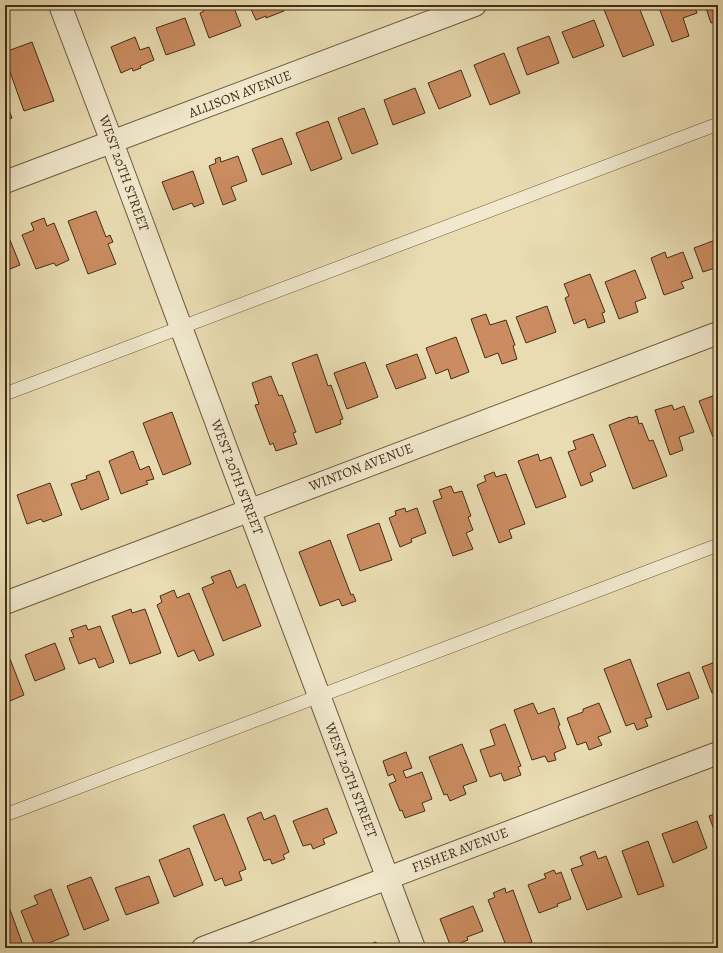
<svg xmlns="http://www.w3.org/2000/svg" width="723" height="953" viewBox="0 0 723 953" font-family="Alegreya,serif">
  <rect width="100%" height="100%" fill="#e9dcb2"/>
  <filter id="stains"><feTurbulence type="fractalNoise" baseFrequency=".005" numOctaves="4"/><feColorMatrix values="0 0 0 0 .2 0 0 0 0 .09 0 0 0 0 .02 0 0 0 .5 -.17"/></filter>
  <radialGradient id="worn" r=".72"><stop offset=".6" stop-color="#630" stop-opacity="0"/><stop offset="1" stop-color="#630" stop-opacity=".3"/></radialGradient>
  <g fill="#ca8c60" stroke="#432e17">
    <polygon points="206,5 213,5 214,7 221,5 233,5 241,26 209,38 200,13 204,11 202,7"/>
    <polygon points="249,5 282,5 284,11 266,18 266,16 256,20"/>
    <polygon points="609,5 629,5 629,6 632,5 638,5 654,45 623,57 603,7"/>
    <polygon points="658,5 694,5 697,13 683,18 689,36 672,42"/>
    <polygon points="705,5 718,5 718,21 711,23"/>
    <polygon points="185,18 195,45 166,55 156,28"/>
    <polygon points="594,20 604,46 573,58 562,32"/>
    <polygon points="549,36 559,63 527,75 517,48"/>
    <polygon points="135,37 140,50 149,47 154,60 140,66 141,68 133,71 132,68 121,73 111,47"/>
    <polygon points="32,42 54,101 24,111 5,58 5,52"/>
    <polygon points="504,53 520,93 490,105 474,65"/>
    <polygon points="461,70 471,96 439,109 428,83"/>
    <polygon points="415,88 425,113 393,125 384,100"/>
    <polygon points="5,100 12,118 5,120"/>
    <polygon points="364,108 378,144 352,154 338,118"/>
    <polygon points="328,121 342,159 311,171 296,133"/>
    <polygon points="282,138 292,164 262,175 252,149"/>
    <polygon points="238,156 247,181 231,187 236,200 223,205 209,166 216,163 215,159 220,157 221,162"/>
    <polygon points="193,171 204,203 194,207 192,203 173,210 162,182"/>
    <polygon points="96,211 106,237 110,235 113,242 108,244 116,264 88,274 68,221"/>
    <polygon points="44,218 47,226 54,223 69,260 56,266 54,263 36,269 22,235 34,230 31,223"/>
    <polygon points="718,239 718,267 703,272 694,248"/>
    <polygon points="10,240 20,265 5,271 5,242"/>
    <polygon points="665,252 667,258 683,252 693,278 681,282 684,288 664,295 651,258"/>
    <polygon points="635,270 646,298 635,302 638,312 619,319 605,282"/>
    <polygon points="590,274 605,312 602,313 605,322 588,328 585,319 574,324 565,298 569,296 564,284"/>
    <polygon points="547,306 556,332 526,343 516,317"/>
    <polygon points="486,314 490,325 506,320 515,345 513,346 517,359 502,364 498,353 485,358 471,319"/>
    <polygon points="456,337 469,372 451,379 448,369 436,374 426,348"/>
    <polygon points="317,354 328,386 331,385 343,419 340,420 341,424 316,433 292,363"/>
    <polygon points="417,354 426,378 396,389 386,365"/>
    <polygon points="365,362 378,397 347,409 334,373"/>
    <polygon points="271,376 279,396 282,395 296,432 293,433 297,444 276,451 273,443 270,445 255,405 259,404 252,383"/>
    <polygon points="718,394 718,435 713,437 699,401"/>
    <polygon points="672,405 674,410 684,406 694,432 679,437 683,450 670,455 655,410"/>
    <polygon points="172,412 191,464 163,475 143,423"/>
    <polygon points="637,416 639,424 642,423 649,441 653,440 667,476 633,489 609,425 630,417 631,418"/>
    <polygon points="593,434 606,466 590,473 593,481 581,486 568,452 576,449 573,441"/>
    <polygon points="133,451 140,470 149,466 154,479 146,481 148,484 121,494 109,461"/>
    <polygon points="538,454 540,461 551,457 566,497 536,508 518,461"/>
    <polygon points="99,471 109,499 81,510 71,484 87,479 86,476"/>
    <polygon points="494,472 496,477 506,474 525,524 509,530 512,538 499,543 477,485 486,481 484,476"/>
    <polygon points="50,483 62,515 43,522 41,519 27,524 17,495"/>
    <polygon points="451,486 454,493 462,491 471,516 468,517 473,530 466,533 473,549 453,556 433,501 442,498 439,490"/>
    <polygon points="405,508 406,512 417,508 426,533 411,539 412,542 400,547 389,518 396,515 395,511"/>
    <polygon points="379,523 392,560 360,571 347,535"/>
    <polygon points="330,540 351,595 353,594 356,601 342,606 339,599 320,606 299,552"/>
    <polygon points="230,570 237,588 245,584 261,626 223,641 202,588 214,583 211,577"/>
    <polygon points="174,590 177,598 189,593 214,655 199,661 194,650 178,657 157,605 162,602 160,596"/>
    <polygon points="131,609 132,613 145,609 161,653 130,664 112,616"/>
    <polygon points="86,625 88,630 100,626 114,662 99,668 95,658 79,664 69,638 74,637 71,630"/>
    <polygon points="55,643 65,669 35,681 25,655"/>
    <polygon points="10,659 24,695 10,701 6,692 5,692 5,661"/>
    <polygon points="630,659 652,717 645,719 648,726 637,730 634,723 626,726 604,669"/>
    <polygon points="718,661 718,695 716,691 712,693 702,667"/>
    <polygon points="689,672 699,698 667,710 657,684"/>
    <polygon points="533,703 538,714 554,708 560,725 558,726 566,748 554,753 556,760 548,762 545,756 532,760 514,710"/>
    <polygon points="599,703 611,732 598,737 602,745 589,750 586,742 577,745 567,718 583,712 583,709"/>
    <polygon points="505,724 521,766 518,767 521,775 504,781 501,773 490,777 480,750 495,745 490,730"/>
    <polygon points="462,744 477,781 463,786 466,794 450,801 447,794 444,795 429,757"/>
    <polygon points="406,752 412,768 403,771 406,778 422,772 432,799 422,803 425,811 405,818 402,810 400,811 389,784 396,781 393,774 388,776 383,761"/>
    <polygon points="327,808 337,833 323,839 325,844 313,849 311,844 303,846 293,821"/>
    <polygon points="261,812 264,820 275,815 289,852 283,855 285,859 272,864 270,859 264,861 247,818"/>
    <polygon points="718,813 718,841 709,816"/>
    <polygon points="224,814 246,869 239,872 242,880 225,886 222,878 215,881 193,826"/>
    <polygon points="697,821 707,848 673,863 662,834"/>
    <polygon points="648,841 664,886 638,895 622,851"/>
    <polygon points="189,848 203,885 174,897 159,860"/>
    <polygon points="595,851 598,859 606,856 622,897 587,910 571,869 583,865 580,857"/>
    <polygon points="554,870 556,874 561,872 571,899 557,904 558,906 539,913 528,885 546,878 544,874"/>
    <polygon points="149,876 159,903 126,915 115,888"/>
    <polygon points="91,877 109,920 84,930 67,886"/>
    <polygon points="505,888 506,893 513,890 532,942 515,948 507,948 488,900 495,897 493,893"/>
    <polygon points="51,889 69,935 36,948 21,911 38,904 34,896"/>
    <polygon points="5,896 24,948 5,948"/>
    <polygon points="473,906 483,931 467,937 468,940 451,947 440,919"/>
    <polygon points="376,942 378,948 359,948"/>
  </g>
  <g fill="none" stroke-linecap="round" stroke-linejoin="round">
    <g stroke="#6c5a3e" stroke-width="14">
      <g id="service">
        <polyline points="5,394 718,124"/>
        <polyline points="5,815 718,545"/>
      </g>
    </g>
    <g stroke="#6c5a3e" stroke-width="24">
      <g id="minor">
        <polyline points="60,5 112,142 233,467 414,948"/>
        <polyline points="5,182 475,5"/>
        <polyline points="5,603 718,333"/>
        <polyline points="203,948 718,753"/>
      </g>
    </g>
    <use href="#service" stroke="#f1e8cd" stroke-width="13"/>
    <use href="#minor" stroke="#f1e8cd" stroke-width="22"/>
  </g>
  <g text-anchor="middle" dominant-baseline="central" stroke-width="3" stroke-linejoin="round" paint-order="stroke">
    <g font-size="14" fill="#432e17" stroke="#f1e8cd">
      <text transform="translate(240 94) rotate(-21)">ALLISON AVENUE</text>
      <text transform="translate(124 173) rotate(70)">WEST 20TH STREET</text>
      <text transform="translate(361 467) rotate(-21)">WINTON AVENUE</text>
      <text transform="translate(237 477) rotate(69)">WEST 20TH STREET</text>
      <text transform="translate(351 780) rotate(69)">WEST 20TH STREET</text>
      <text transform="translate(460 850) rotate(-21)">FISHER AVENUE</text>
    </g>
  </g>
  <rect width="723" height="953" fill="none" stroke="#e9dcb2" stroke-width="20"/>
  <rect x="6" y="6" width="711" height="941" fill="none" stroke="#432e17" stroke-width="2"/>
  <rect x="10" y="10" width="703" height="933" fill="none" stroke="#432e17"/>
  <rect width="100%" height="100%" filter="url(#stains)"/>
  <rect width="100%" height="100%" fill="url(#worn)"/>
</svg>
